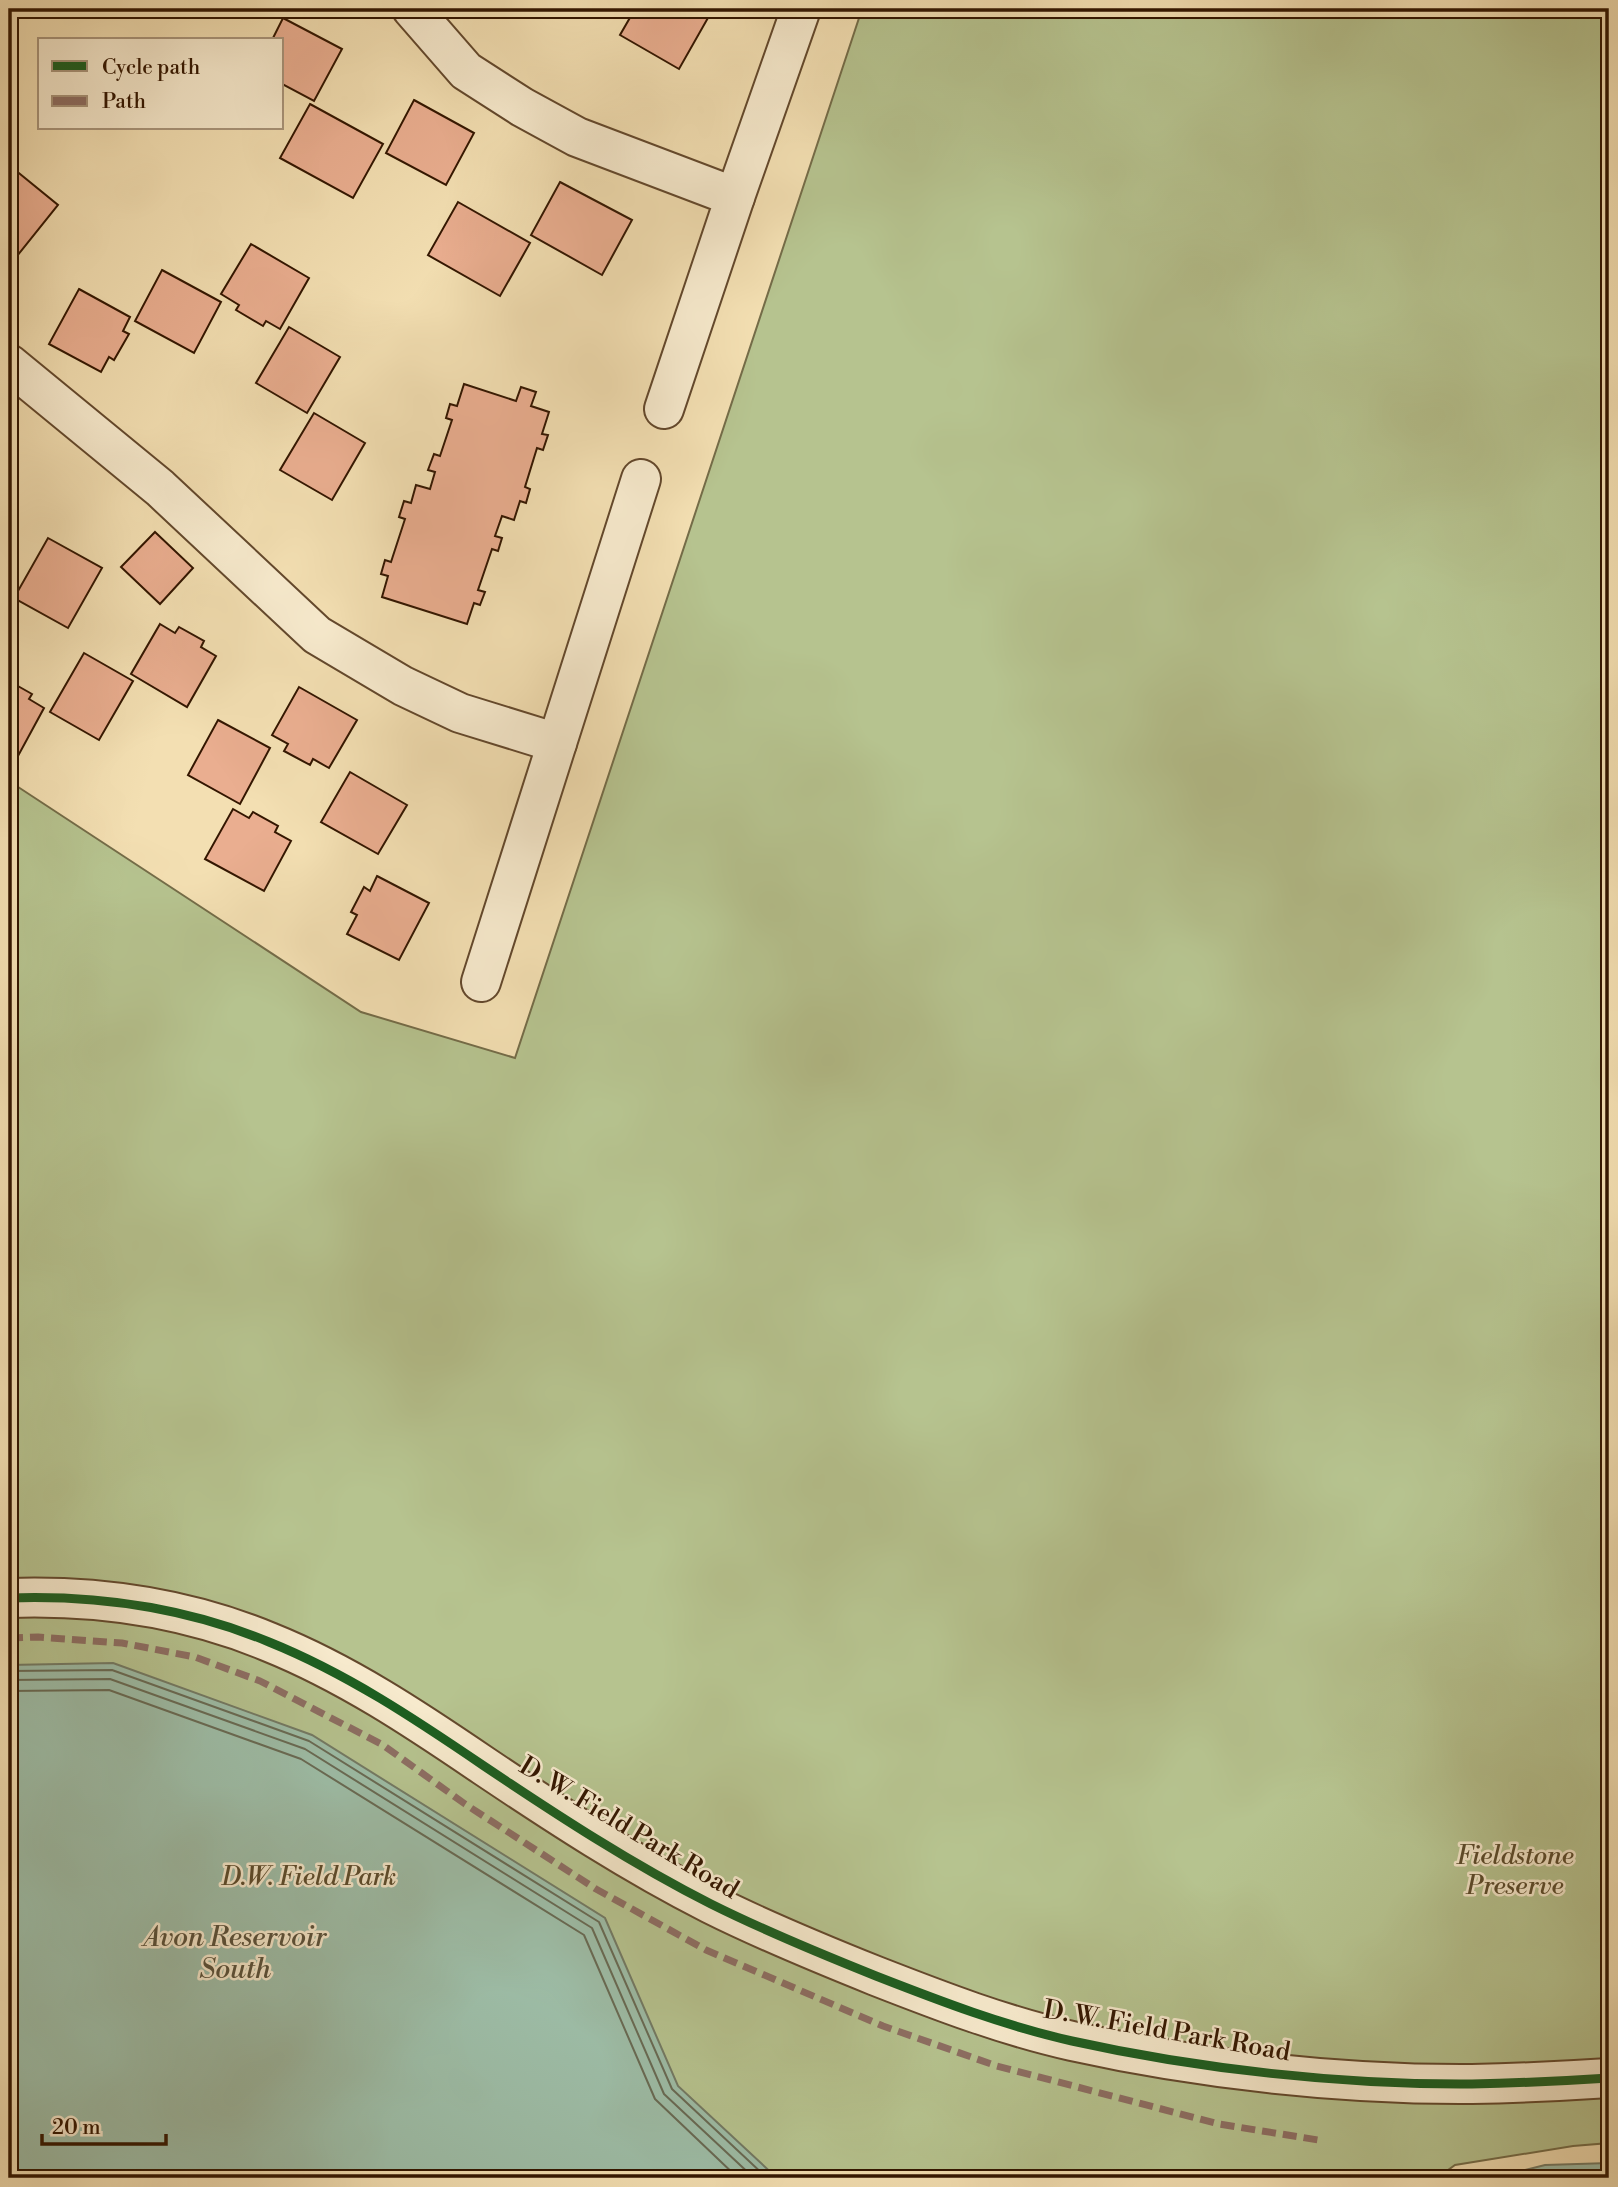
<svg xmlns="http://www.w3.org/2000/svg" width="1618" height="2187" viewBox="0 0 1618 2187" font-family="'Libre Bodoni',serif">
  <rect width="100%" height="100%" fill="#f3dfb2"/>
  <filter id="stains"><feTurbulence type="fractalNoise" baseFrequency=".00286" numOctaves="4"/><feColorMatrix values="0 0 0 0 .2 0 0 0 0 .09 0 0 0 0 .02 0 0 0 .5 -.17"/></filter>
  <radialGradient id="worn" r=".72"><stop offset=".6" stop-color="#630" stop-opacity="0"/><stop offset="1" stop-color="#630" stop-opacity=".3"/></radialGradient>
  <polygon fill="#b6c38f" stroke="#746c48" stroke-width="2" points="862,9 1609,9 1609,2143 1573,2146 1455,2165 1437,2178 9,2178 9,781 361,1012 515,1058"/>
  <g fill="#9dbda7" stroke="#737a64" stroke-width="2">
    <polygon points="113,1663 312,1735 605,1918 678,2086 777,2178 9,2178 9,1665"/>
    <polygon points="1609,2163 1609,2178 1493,2178 1545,2165"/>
  </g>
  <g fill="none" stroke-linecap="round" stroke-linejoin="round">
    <g stroke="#686a54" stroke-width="2">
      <polyline points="9,1671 112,1670 309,1741 599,1922 672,2089 767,2178"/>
      <polyline points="9,1680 110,1679 305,1749 592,1928 664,2094 754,2178"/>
      <polyline points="9,1691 109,1690 301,1759 584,1935 655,2099 738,2178"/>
      <polyline points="1521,2178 1546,2172 1609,2170"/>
    </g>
  </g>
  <g fill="#eaae90" stroke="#331600" stroke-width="2">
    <polygon points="635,9 713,9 679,69 620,35"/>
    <polygon points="283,18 342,49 314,101 282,84 282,40 272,40"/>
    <polygon points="414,100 474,133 446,185 386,153"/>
    <polygon points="310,104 383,144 353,198 280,158"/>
    <polygon points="9,165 58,205 9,266"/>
    <polygon points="560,182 632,220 602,275 531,235"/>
    <polygon points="458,202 530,243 500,296 428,255"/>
    <polygon points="251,244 309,278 280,329 266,321 263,326 236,310 239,305 221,294"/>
    <polygon points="162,270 221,302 194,353 135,321"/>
    <polygon points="79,289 130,317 123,331 129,334 114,360 109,357 101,372 49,344"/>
    <polygon points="289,327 340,357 307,413 256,383"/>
    <polygon points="464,384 516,401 521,387 536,392 531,406 549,412 542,434 548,435 543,450 537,448 525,487 530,489 526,503 520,501 514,520 502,516 495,536 502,538 498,551 492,549 478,590 485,592 480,605 474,603 467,624 382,597 388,576 381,574 385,560 391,562 405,519 399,517 404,501 411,503 416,485 430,489 435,472 428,470 434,454 440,456 452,420 446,418 450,404 457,406"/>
    <polygon points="314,413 365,443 332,500 280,470"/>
    <polygon points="155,532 193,568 160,604 121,567"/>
    <polygon points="48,538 102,568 68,628 14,598"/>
    <polygon points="160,624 175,633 179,627 204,641 201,647 216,656 187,707 131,674"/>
    <polygon points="84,653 133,681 99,740 50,712"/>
    <polygon points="9,681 32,694 29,699 44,708 18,756 9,752"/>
    <polygon points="299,687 357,720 329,768 313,759 310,765 284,751 288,744 272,735"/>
    <polygon points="218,720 270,748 240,804 188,775"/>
    <polygon points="350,772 407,805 378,854 321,822"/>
    <polygon points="233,809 249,818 253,812 278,826 275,832 291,841 264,891 205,859"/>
    <polygon points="377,876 429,903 399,960 347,934 357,915 351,912 364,887 370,891"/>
  </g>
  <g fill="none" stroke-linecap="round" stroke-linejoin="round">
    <g stroke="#63482c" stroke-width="42">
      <g id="minor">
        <polyline points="412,9 466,71 522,107 577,137 735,197 664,409"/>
        <polyline points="735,197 801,9"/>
        <polyline points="9,364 160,488 317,635 403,686 460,713 557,743"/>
        <polyline points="481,982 641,479"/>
        <path d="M9,1598C97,1595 187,1608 269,1642C346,1673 415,1719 484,1766C557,1815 632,1864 711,1904C765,1931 821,1954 876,1976C940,2001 1005,2026 1072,2041C1198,2069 1343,2085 1472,2084C1518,2083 1564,2081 1609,2078"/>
      </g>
    </g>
    <use href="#minor" stroke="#f7eacd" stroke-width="38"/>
    <polyline stroke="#8d6e63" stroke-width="7" stroke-dasharray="14 7" stroke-linecap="butt" points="9,1638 38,1637 122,1643 195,1657 260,1681 383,1745 465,1804 596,1889 706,1950 883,2026 997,2066 1219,2124 1318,2140"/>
    <g stroke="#f7eacd" stroke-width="13">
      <path id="cycleway" d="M9,1598C97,1595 187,1608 269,1642C346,1673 415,1719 484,1766C557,1815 632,1864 711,1904C765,1931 821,1954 876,1976C940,2001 1005,2026 1072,2041C1198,2069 1343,2085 1472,2084C1518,2083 1564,2081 1609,2078"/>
    </g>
    <use href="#cycleway" stroke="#1b5e20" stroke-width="9"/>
  </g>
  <g text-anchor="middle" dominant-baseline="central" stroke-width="5" stroke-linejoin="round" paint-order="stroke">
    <g font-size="26" fill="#331600" stroke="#f7eacd">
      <text transform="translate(629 1828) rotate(31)">D. W. Field Park Road</text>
      <text transform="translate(1167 2031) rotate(10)">D. W. Field Park Road</text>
    </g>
    <g font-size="26" font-style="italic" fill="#5a4a2b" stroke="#f7eacd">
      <text x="1515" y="1856">Fieldstone<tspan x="1515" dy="30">Preserve</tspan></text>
      <text x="309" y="1877">D.W. Field Park</text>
    </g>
    <g font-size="28" font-style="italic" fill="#58503a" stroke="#f7eacd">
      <text x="235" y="1937">Avon Reservoir<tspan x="235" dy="32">South</tspan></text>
    </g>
  </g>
  <rect width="1618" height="2187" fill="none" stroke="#f3dfb2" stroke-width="35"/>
  <rect x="10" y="10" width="1597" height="2166" fill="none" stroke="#331600" stroke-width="3.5"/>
  <rect x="18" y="18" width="1583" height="2152" fill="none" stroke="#331600" stroke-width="2"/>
  <rect x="38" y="38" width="245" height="91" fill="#f7eacd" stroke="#a9957b" stroke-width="2"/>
  <rect x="52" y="61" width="35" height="10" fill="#1b5e20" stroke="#a9957b" stroke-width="2"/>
  <text x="102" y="74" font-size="21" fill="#331600">Cycle path</text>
  <rect x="52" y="96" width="35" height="10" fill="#8d6e63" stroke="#a9957b" stroke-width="2"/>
  <text x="102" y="108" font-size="21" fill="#331600">Path</text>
  <path d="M42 2134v10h124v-10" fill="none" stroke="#331600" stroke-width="3.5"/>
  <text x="52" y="2134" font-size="21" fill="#331600" stroke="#f7eacd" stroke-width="5" paint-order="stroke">20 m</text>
  <rect width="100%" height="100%" filter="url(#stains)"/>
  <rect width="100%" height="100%" fill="url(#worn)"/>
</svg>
